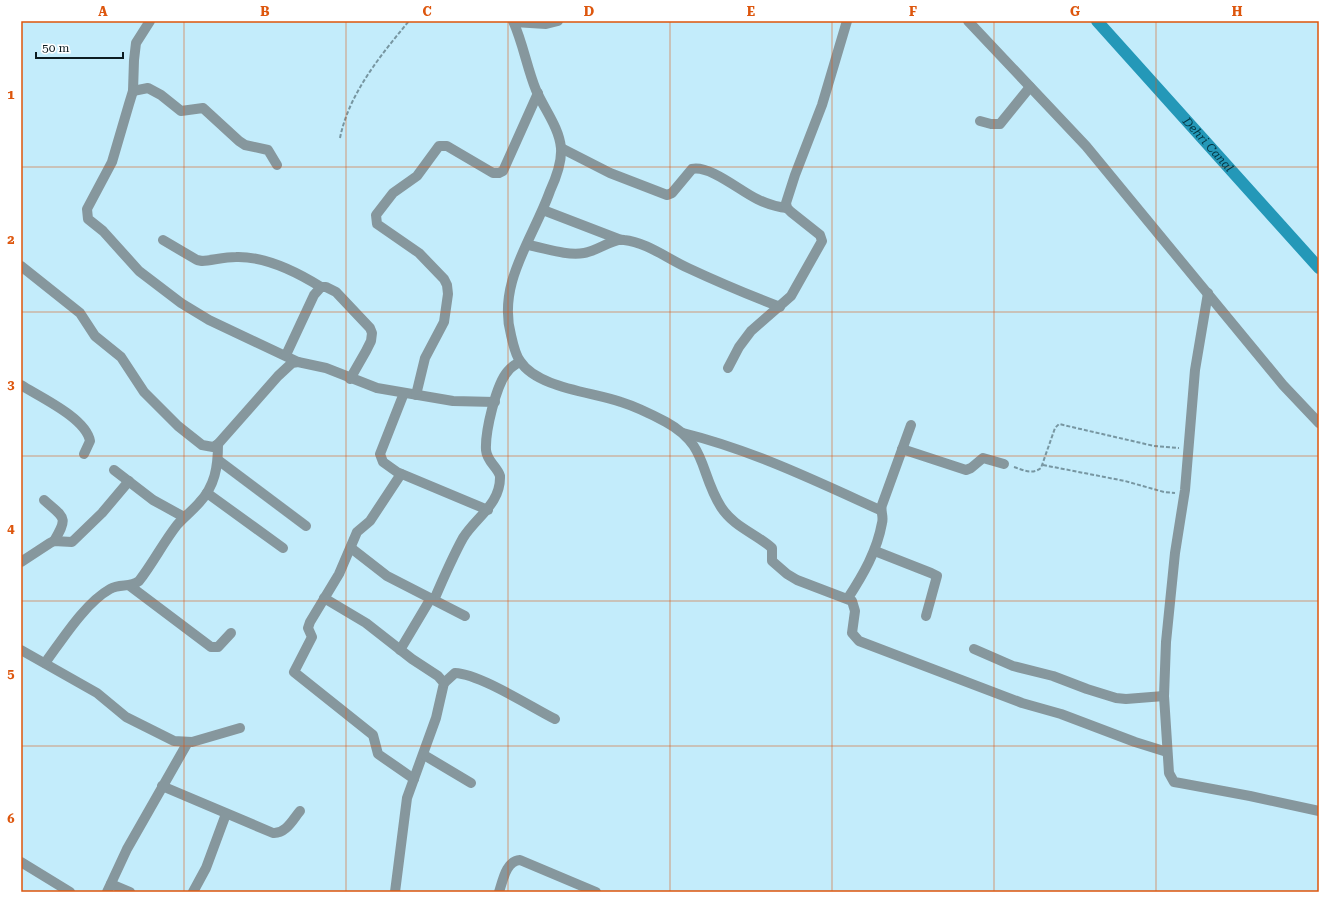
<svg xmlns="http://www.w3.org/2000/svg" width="1340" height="913" viewBox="0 0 1340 913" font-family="'Roboto Serif',serif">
  <rect width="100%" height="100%" fill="#c3ecfb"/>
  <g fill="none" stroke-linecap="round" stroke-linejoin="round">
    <path stroke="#2498b8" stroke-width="12" id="s1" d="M1097,21L1319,268"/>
    <g stroke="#7796a1" stroke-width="2" stroke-dasharray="4 2" stroke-linecap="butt">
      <path d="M340,138C349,93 381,55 409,21"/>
      <polyline points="1043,465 1125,481 1164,492 1175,493"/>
      <path d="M1014,467C1023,470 1032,475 1041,468L1055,428L1059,424L1154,446L1179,448"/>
    </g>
    <g stroke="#86979d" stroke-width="10">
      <polyline points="150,21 136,43 134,60 133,91 129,104 112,162 87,209 88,219 103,231 139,271 181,303 209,320 298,362"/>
      <path d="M513,21C523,43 527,68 536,90C544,109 559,127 561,148C562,162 556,178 550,191C533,239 497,283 511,335C513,344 515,354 520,361C537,388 593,392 621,402C637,407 651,414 666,422C708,445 699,472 721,507C734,527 755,533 772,548V561L787,574L797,580L852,601L855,611L852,633L859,641L1022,703L1061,714L1135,742L1167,752"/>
      <polyline points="968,21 1086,146 1283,385 1319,423"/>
      <polyline points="514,22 546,24 558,21"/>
      <polyline points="133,91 148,88 161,95 181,111 203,108 239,141 245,145 268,150 277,165"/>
      <polyline points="980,121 991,124 1000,124 1030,87"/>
      <path d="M561,148L610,173L667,195L672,193L692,169C710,165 740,191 757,199C767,204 776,207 787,208"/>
      <polyline points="543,210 621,240"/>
      <path d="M163,240L197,260L202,261C213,260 225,257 236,257C266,256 297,272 321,287"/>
      <path d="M528,245C545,248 566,256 584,253C598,251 613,238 624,240C646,242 668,259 688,268C718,282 749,295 780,307"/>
      <polyline points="21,266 80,313 95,336 121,357 144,392 178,426 202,445 213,447 218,444 278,376 292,363 298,362 326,368 377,388 453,401 495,402"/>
      <polyline points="1208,293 1195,370 1185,490 1175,553 1166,642 1164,696 1169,773 1174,782 1180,783 1250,796 1319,811"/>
      <polyline points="286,355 314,295 321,287 326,287 336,292 370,328 372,333 371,341 366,351 350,379"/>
      <polyline points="728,368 739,347 751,331 791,296 822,241 820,235 791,212 787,208 786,203 795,175 822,105 847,21"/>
      <path d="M21,385C40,397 86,418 90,441L84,454"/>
      <polyline points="404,393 380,454 383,462 397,472 488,510"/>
      <polyline points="416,395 425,358 444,322 448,294 447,285 444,279 419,253 377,224 376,215 393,193 417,176 439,146 447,146 493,173 499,173 503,171 538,93"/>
      <path d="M683,433C752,450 816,481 880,510"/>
      <polyline points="902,449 966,470 971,468 983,458 1004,464"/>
      <polyline points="218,460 306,526"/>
      <polyline points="114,470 153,500 184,517"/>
      <polyline points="401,474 370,521 357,532 339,574 310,622 308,628 312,637 294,672 373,735 378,754 414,779"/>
      <polyline points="207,493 283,548"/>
      <path d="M44,500C64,518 69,516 54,541"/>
      <polyline points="351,548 387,576 465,616"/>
      <polyline points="875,551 931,573 937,576 926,616"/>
      <polyline points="21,562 50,543 54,541 72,542 102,513 129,481"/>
      <polyline points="130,586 211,647 218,647 231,633"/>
      <polyline points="324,598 366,623 412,659 438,676 444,683 436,718 407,798 395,892"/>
      <path d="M848,598C863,575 877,551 882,523C884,516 880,511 882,505L911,425"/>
      <path d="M434,600C443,579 452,558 463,538C476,517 501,504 500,476C497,466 487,462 486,450C485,432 496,384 508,371C511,367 516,364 520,362"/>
      <polyline points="974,649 1013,666 1053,676 1087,689 1116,698 1126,699 1164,696"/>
      <polyline points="21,650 97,693 126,717 174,741 192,742 240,728"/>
      <polyline points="400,650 431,598"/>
      <path d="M45,663C62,640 85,603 110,589C120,583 130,588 139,581C153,563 163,543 177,525C184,517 192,511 199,503C215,486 218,467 218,444"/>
      <path d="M444,683L455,673C480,674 531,707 555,719"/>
      <polyline points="424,755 471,783"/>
      <path d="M162,786L273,833C286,834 293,819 300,811"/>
      <polyline points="21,862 70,892"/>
      <polyline points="111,884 130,892"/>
      <polyline points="107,892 127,849 188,742"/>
      <polyline points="193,892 206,868 226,814"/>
      <path d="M499,892C503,880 506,861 520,860L596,892"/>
    </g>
  </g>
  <path fill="none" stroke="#dd560d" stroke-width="1" stroke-opacity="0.55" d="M184,21V892M346,21V892M508,21V892M670,21V892M832,21V892M994,21V892M1156,21V892M21,167H1319M21,312H1319M21,456H1319M21,601H1319M21,746H1319"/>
  <g text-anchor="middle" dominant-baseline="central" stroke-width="3" stroke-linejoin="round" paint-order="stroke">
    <g font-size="12" font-style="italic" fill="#033643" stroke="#fff">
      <text stroke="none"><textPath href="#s1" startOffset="166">Dehri Canal</textPath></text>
    </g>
  </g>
  <rect width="1340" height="913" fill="none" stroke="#ffffff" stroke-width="44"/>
  <path d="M36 52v6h87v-6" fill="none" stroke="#0c1c21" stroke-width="2"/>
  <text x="42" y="52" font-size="12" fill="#0c1c21" stroke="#ffffff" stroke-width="3" paint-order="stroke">50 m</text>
  <rect x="22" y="22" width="1296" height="869" fill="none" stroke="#dd560d" stroke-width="1.5"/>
  <g font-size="13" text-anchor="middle" font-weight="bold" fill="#dd560d">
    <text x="103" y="16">A</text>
    <text x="265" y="16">B</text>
    <text x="427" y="16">C</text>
    <text x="589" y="16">D</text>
    <text x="751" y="16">E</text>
    <text x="913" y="16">F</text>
    <text x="1075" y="16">G</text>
    <text x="1237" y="16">H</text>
    <text x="11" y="99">1</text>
    <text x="11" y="244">2</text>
    <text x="11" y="389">3</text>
    <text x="11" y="533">4</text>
    <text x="11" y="678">5</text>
    <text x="11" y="823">6</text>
  </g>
</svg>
